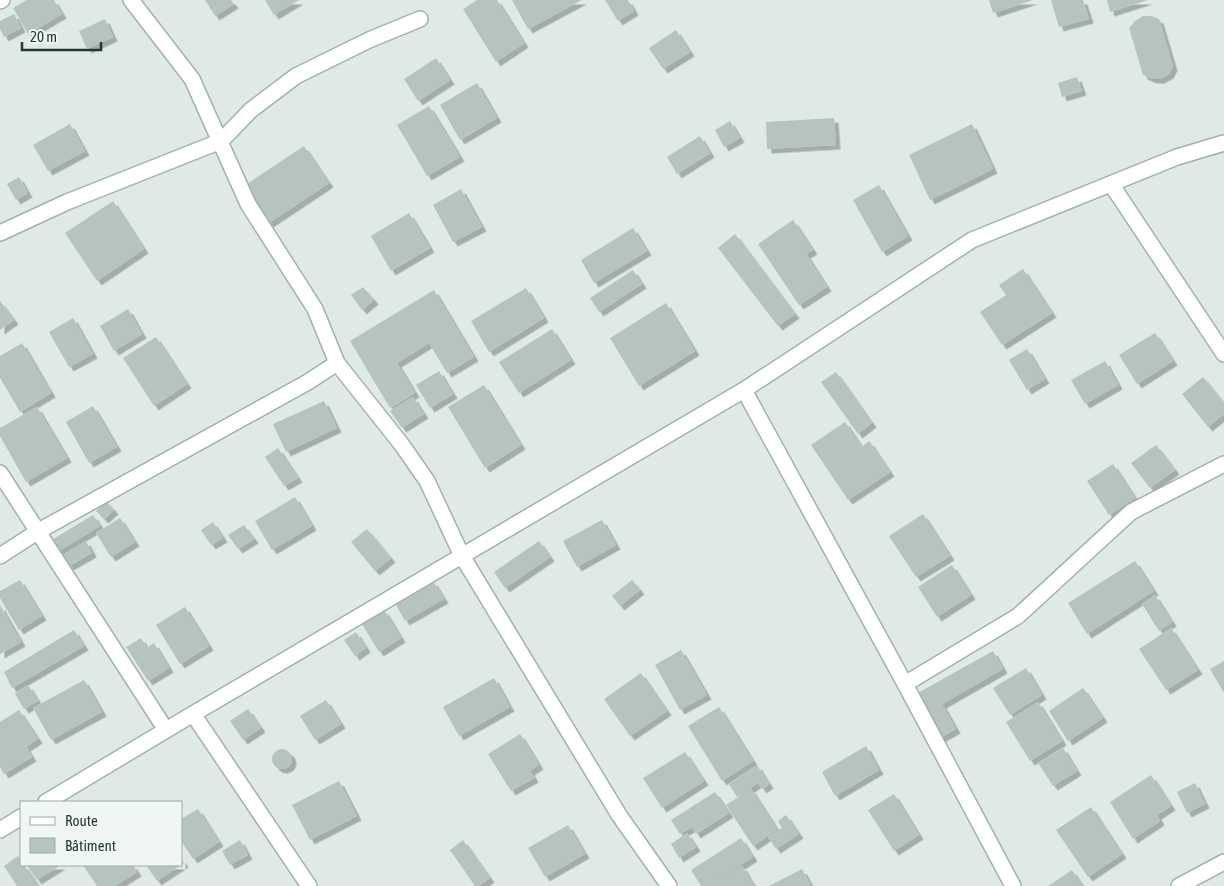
<svg xmlns="http://www.w3.org/2000/svg" width="1224" height="886" viewBox="0 0 1224 886" font-family="'Asap Condensed',sans-serif">
  <defs>
    <filter id="shadow"><feDropShadow dx="4.5" dy="4.5" stdDeviation="0" flood-color="#0004"/></filter>
  </defs>
  <rect width="100%" height="100%" fill="#dfeae5"/>
  <g fill="#b5c5bd" filter="url(#shadow)">
    <polygon points="27,0 54,0 62,14 28,34 13,8"/>
    <polygon points="205,0 231,0 234,4 215,16"/>
    <polygon points="265,0 299,0 274,15"/>
    <polygon points="477,0 497,0 524,43 496,62 463,9"/>
    <polygon points="512,0 582,0 528,29"/>
    <polygon points="605,0 628,0 634,11 618,21"/>
    <polygon points="989,0 1033,0 993,13"/>
    <polygon points="1051,0 1083,0 1089,19 1059,27"/>
    <polygon points="1107,0 1148,0 1110,12"/>
    <polygon points="14,14 21,28 4,37 0,29 0,21"/>
    <polygon points="1143,16 1152,16 1159,19 1173,66 1169,74 1160,79 1152,79 1143,75 1129,28 1135,21"/>
    <polygon points="105,19 113,37 87,49 79,31"/>
    <polygon points="676,30 690,52 663,69 649,48"/>
    <polygon points="436,58 450,80 418,101 404,79"/>
    <polygon points="1077,77 1082,91 1062,97 1058,83"/>
    <polygon points="477,83 497,118 460,140 440,105"/>
    <polygon points="429,106 460,157 427,176 397,125"/>
    <polygon points="834,118 836,145 767,149 766,122"/>
    <polygon points="730,121 740,138 724,147 715,130"/>
    <polygon points="70,124 85,151 48,171 33,145"/>
    <polygon points="972,124 993,169 930,200 909,155"/>
    <polygon points="700,136 710,153 677,174 667,157"/>
    <polygon points="304,146 329,183 269,223 244,186"/>
    <polygon points="19,177 28,193 16,200 7,184"/>
    <polygon points="879,185 908,236 882,252 853,200"/>
    <polygon points="461,189 482,227 453,242 433,205"/>
    <polygon points="113,201 144,249 97,281 65,233"/>
    <polygon points="409,213 430,248 391,271 371,236"/>
    <polygon points="793,220 813,250 806,254 827,287 799,305 758,244"/>
    <polygon points="633,228 647,251 594,283 581,260"/>
    <polygon points="735,234 795,314 778,326 718,248"/>
    <polygon points="1023,269 1052,313 1002,345 980,312 1006,295 999,285"/>
    <polygon points="633,270 642,284 599,312 590,298"/>
    <polygon points="363,287 374,300 362,310 351,295"/>
    <polygon points="526,288 544,318 489,352 471,321"/>
    <polygon points="434,290 474,357 447,373 429,343 397,363 415,393 390,408 350,341"/>
    <polygon points="0,301 14,320 0,330"/>
    <polygon points="666,303 695,351 639,386 610,338"/>
    <polygon points="128,309 142,334 114,351 100,326"/>
    <polygon points="73,318 93,354 69,367 49,332"/>
    <polygon points="552,329 571,360 519,393 499,362"/>
    <polygon points="1155,333 1173,361 1137,384 1119,355"/>
    <polygon points="156,337 187,384 154,406 123,358"/>
    <polygon points="22,343 51,393 20,412 0,378 0,356"/>
    <polygon points="1027,349 1045,379 1027,390 1009,360"/>
    <polygon points="1105,361 1118,385 1085,404 1071,380"/>
    <polygon points="439,371 453,394 430,408 416,385"/>
    <polygon points="836,372 872,423 858,434 821,382"/>
    <polygon points="1203,377 1224,403 1224,414 1208,427 1182,394"/>
    <polygon points="484,385 521,445 485,468 448,407"/>
    <polygon points="413,397 424,414 402,428 390,411"/>
    <polygon points="324,401 337,428 286,452 273,424"/>
    <polygon points="93,406 117,447 89,463 66,422"/>
    <polygon points="37,407 67,458 26,482 0,436 0,428"/>
    <polygon points="845,422 862,447 869,441 890,472 848,500 811,445"/>
    <polygon points="1156,445 1175,470 1150,488 1131,463"/>
    <polygon points="278,448 298,478 284,486 265,457"/>
    <polygon points="1113,464 1135,498 1109,515 1087,481"/>
    <polygon points="295,497 312,526 272,550 255,521"/>
    <polygon points="106,501 114,510 104,519 96,511"/>
    <polygon points="923,514 950,556 916,577 889,536"/>
    <polygon points="93,515 100,526 57,552 50,541"/>
    <polygon points="120,518 135,542 111,557 96,533"/>
    <polygon points="602,520 616,545 577,567 563,541"/>
    <polygon points="213,522 223,538 211,545 201,530"/>
    <polygon points="244,525 254,539 238,549 228,535"/>
    <polygon points="367,529 391,558 375,571 351,542"/>
    <polygon points="86,541 92,553 69,566 63,555"/>
    <polygon points="539,541 550,557 505,588 494,572"/>
    <polygon points="1135,561 1154,591 1087,634 1068,603"/>
    <polygon points="952,565 971,595 937,617 918,587"/>
    <polygon points="20,580 42,616 19,630 0,598 0,591"/>
    <polygon points="632,580 640,590 620,606 612,596"/>
    <polygon points="433,581 444,599 405,621 395,603"/>
    <polygon points="1155,595 1172,622 1159,631 1142,604"/>
    <polygon points="0,605 21,642 0,654"/>
    <polygon points="185,607 209,646 180,664 156,625"/>
    <polygon points="384,610 401,638 379,652 362,624"/>
    <polygon points="1171,628 1198,670 1166,690 1139,649"/>
    <polygon points="74,630 84,646 12,688 4,672"/>
    <polygon points="356,632 366,648 355,656 344,640"/>
    <polygon points="141,638 147,648 154,643 169,668 148,681 126,647"/>
    <polygon points="681,650 707,695 680,710 655,665"/>
    <polygon points="993,651 1003,669 942,704 956,729 940,738 916,694"/>
    <polygon points="1224,661 1224,693 1210,669"/>
    <polygon points="1026,668 1042,695 1010,715 993,688"/>
    <polygon points="641,673 667,711 630,736 604,699"/>
    <polygon points="494,678 510,707 459,736 443,707"/>
    <polygon points="84,680 102,712 51,740 33,708"/>
    <polygon points="28,685 38,701 24,709 15,694"/>
    <polygon points="1083,688 1103,718 1068,741 1049,711"/>
    <polygon points="326,700 341,724 315,740 300,716"/>
    <polygon points="1038,702 1062,741 1030,761 1006,722"/>
    <polygon points="719,707 753,761 722,781 688,726"/>
    <polygon points="248,709 261,728 243,740 230,721"/>
    <polygon points="19,710 38,739 26,747 32,757 4,774 0,767 0,722"/>
    <polygon points="520,734 539,765 530,771 534,778 511,791 488,754"/>
    <polygon points="866,746 879,770 835,796 822,772"/>
    <polygon points="1063,748 1077,771 1053,786 1038,763"/>
    <circle cx="282" cy="759" r="10"/>
    <polygon points="685,752 704,781 662,808 643,778"/>
    <polygon points="757,765 769,784 762,789 758,783 737,797 729,784"/>
    <polygon points="1151,775 1171,806 1157,815 1160,821 1133,839 1110,802"/>
    <polygon points="339,781 357,816 310,840 292,805"/>
    <polygon points="1195,783 1205,804 1187,813 1177,792"/>
    <polygon points="751,789 777,829 753,846 726,805"/>
    <polygon points="715,792 729,813 696,834 692,827 680,834 671,820"/>
    <polygon points="894,794 919,835 894,851 868,810"/>
    <polygon points="1091,807 1122,854 1088,877 1056,830"/>
    <polygon points="198,809 219,842 193,859 181,841 181,819"/>
    <polygon points="786,815 799,834 776,849 768,837 782,828 778,821"/>
    <polygon points="568,825 585,854 545,877 528,848"/>
    <polygon points="687,833 696,847 679,858 671,844"/>
    <polygon points="741,838 753,857 708,886 701,886 691,870"/>
    <polygon points="240,840 248,855 230,865 222,851"/>
    <polygon points="463,840 490,878 479,886 475,886 450,850"/>
    <polygon points="18,856 21,860 21,865 24,865 38,886 17,886 4,866"/>
    <polygon points="181,858 184,863 157,881 146,865 181,865"/>
    <polygon points="27,865 61,865 37,880"/>
    <polygon points="83,865 133,865 137,872 115,886 97,886"/>
    <polygon points="742,866 754,886 710,886"/>
    <polygon points="802,869 811,886 769,886"/>
    <polygon points="1072,870 1082,886 1048,886"/>
  </g>
  <g fill="none" stroke-linecap="round" stroke-linejoin="round">
    <g stroke="#a2b2ab" stroke-width="18">
      <g id="minor">
        <polyline points="131,0 192,79 248,204 315,309 337,363 402,445 427,481 462,556 619,815 669,886"/>
        <polyline points="0,1 2,0"/>
        <polyline points="1111,184 1224,354"/>
        <polyline points="0,233 67,202 221,141 251,110 296,76 369,40 420,19"/>
        <polyline points="744,390 905,684 1013,886"/>
        <polyline points="0,473 166,730"/>
        <polyline points="0,556 37,532 308,382 337,363"/>
        <polyline points="905,684 1018,616 1131,512 1224,464"/>
        <polyline points="193,714 309,886"/>
        <polyline points="46,802 193,714 744,390 972,240 1177,157 1224,143"/>
        <polyline points="0,830 21,817"/>
        <polyline points="1179,886 1224,862"/>
      </g>
    </g>
    <use href="#minor" stroke="#fff" stroke-width="15"/>
  </g>
  <rect x="20" y="801" width="162" height="65" fill="#f0f7f3" stroke="#9daba5"/>
  <rect x="30" y="817" width="25" height="8" fill="#ffffff" stroke="#9daba5"/>
  <text x="65" y="826" font-size="15" fill="#213a31">Route</text>
  <rect x="30" y="838" width="25" height="15" fill="#b5c5bd" stroke="#9daba5"/>
  <text x="65" y="851" font-size="15" fill="#213a31">Bâtiment</text>
  <path d="M22 42v8h79v-8" fill="none" stroke="#213a31" stroke-width="2.5"/>
  <text x="30" y="42" font-size="15" fill="#213a31" stroke="#f0f7f3" stroke-width="4" paint-order="stroke">20 m</text>
</svg>
